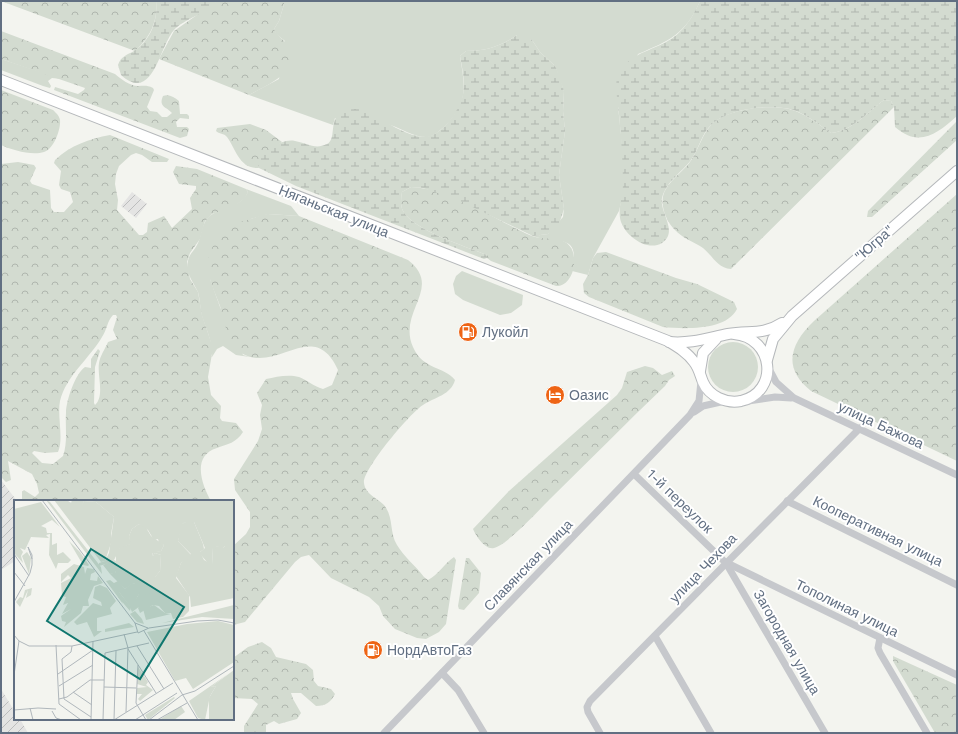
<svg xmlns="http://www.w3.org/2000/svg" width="958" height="734" viewBox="0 0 958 734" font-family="'Work Sans',sans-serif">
  <defs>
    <pattern id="industrial-furrows" width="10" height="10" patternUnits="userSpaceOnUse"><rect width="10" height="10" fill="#e4e4e3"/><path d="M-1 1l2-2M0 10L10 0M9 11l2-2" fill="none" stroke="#bcbdbd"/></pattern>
    <pattern id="forest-crowns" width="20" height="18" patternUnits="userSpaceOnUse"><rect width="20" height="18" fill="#d3dbd0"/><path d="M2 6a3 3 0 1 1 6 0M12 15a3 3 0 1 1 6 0" fill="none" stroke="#afb6ae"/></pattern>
    <pattern id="wetland-marsh" width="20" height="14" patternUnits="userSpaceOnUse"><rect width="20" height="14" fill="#d3dbd0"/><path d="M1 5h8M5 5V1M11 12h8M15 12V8" fill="none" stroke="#afb6ae"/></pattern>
  </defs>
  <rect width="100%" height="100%" fill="#f3f4ef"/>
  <g fill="url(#industrial-furrows)">
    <polygon points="132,192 147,204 136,218 121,206"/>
    <polygon points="1,480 17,501 15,501 15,561 1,570"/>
    <polygon points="1,689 15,712 15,719 20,719 28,733 1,733"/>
  </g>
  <g fill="#d3dbd0">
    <path d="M285,1H700C686,34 669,41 638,54L618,106L623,154V194L619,211L593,258L588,275L572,271C581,232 558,245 533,236L548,234L563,217L564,209L559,175L565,131L563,111L564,91L555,66L540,52L532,40L517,35C501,46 487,51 466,51L460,56C465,87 469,103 444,127C439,131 434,136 428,137C415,138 403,129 390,125C373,120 353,120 335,118L333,125L249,95L279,79L285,41L276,34L274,29L279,21Z"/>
    <polygon points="1,59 62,79 52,78 48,81 51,86 50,88 43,86 1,70"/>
    <path d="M246,189L291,206L299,216L268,214L251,219L210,279L220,307L243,355L250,357L236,355L223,346L217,349L212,357C213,342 206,329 202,316C200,308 200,299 198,292C193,281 185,273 188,261C189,254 194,251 197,245C201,238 201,229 205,222C213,206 238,212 248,192Z"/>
    <polygon points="462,271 523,295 522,305 511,313 500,315 463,300 455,294 453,284 456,276"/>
    <circle cx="733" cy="367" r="25"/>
  </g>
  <g fill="url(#forest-crowns)" fill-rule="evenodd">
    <path d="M1,1H156C158,22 150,37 135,51Z"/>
    <path d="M217,1H285L279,21L274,29C277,37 286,40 289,48C301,72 265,86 249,95L159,59L174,31Z"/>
    <path d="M1,31L115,74C121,79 130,86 138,86C144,86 147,85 153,88L154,90L147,107L150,111L157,112L162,117H167L172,113C167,107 158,107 163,96C169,94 174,97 179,101L180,114H187L189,116V119L180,118L176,122L177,127H187L189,129L187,136L180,138L54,90L55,87L78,94L84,90L85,88L1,59Z"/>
    <path d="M1,90L53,110C56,113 59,115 60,120C61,129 54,149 44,152C32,156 12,150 1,145Z"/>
    <path d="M884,100L891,101L894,107L731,269C717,268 713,256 703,248C694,242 682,238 675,230C665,220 658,201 666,189C673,177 685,170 692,159C699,148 702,135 711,125C727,109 768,104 789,109C805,113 818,124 831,133C852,131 868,112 884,100Z"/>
    <polygon points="957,121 957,140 872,217 867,217 868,211"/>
    <path d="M250,124L266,130L282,142L262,157L258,165L259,168C239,169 236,149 227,137C224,133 219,134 216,131L217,128Z"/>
    <path d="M110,135L169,159L167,162H152L142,155L136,153L131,155L119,166L116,174L115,184L118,200L117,210L139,235H143L147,232L148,223L164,216L172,228L192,209L190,198L196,189V186L179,184L173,172L176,166L197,169L246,189L248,192L245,198L235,206L212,214L205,221L200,239L190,253L187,262L190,279L198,292L202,315L213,348L208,377L211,395L221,406L220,418L222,421L236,423L243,432C236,443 228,444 217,448C191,456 202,485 211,501H59L55,499V501H22V492L24,490L35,497L39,493L37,484L32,474L8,461L11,480L6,482L1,477V164L18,162L34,165L36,168L30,181L32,184L50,190L51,208L54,212H64L73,202L70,192L61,189L59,185L61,171L54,163L55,160C71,145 89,139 110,135ZM113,315H116L117,317L113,330L117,339L108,342C105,349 100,356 99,363C97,375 105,396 95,405L94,403L95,367L100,351L98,349L91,359V368L85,367C75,374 66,401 66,413C65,427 68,442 63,456L53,464L42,463L32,453L34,451L45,453L58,452C64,439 57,416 60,401C66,376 90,358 102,337C107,330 107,321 113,315Z"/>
    <path d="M411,187C453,189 494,220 532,236C543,240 557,237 565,242C581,250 575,287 556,286L491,261L487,258V255C467,247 413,230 403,211C400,205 401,198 402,192Z"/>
    <path d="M957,194V461L811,391C782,368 790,344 814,321Z"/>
    <path d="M268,214L299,216L408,260C444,288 397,311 413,347C423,370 444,366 455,380C451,395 435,397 423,405C411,412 362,470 364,483C365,494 377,498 384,505C394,517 389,532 397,545C404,557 416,566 424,577L428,580C438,575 444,564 454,557L456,560L446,624L439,632L426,639L417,638L395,629L383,616L379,606L369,597L331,578L309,555L301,557L295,562L245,622L233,625V546L246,534L250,527V512L235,490L234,479L258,441L262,429L260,415L262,405L257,393L266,379C276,377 288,374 299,377C307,380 313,386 323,389L332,385L338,370C314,317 278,373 243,354C238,352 234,349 232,344C226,333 224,319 220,306C215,292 207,278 208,263C208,254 213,245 218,238C227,225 236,223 251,219C257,217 262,214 268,214Z"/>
    <path d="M606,252L676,278L697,284L734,302L737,309C726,331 684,329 663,327L589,297L584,293L583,284L588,275L593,258L597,253Z"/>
    <path d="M645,366L653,368L662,375L672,371L675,376L669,380L665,386C626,423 588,462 549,500C539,510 507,545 494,548C485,550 476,536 473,529L509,491L617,395L622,388L627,372Z"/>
    <polygon points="466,558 469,558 481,573 479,593 464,610 459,609 458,606"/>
    <path d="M262,642L271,648L276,657L306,664L313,670L314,681L318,686L331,689L335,694C331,702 326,706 316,706L301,693H291L293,699L301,713L297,719L279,724L274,721L266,725V733H244V726L258,704L252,699L233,698V658L248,647Z"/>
    <polygon points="893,656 957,685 957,733 935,733 893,661"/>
  </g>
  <g fill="url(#wetland-marsh)">
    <path d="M156,1H217C206,14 184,19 174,30C159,47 153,104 121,75L118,65C121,56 127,55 134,51C151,40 158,20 156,1Z"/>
    <path d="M700,1H957V116C937,134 919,148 895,127L894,107L891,101L884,100C868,112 852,131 831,133C818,124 805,113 790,109C768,104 729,109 712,124C701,134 699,149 691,160C681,173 666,182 662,198C659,212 679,232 662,243C647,252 626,236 621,222C617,210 623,197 623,184C623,160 621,138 619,114C618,106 615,86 617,78C625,55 648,52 666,42C682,34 693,17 700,1Z"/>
    <path d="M517,35H524L532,40L540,52L555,66L560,77L564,91L563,111L565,131L559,175L564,209L559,224L554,230L548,234L533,236L460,201L423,188L411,187L402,192C401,198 400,205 403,211C413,230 467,247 487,255V258L484,259L296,186L259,168L257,162C265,152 281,138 295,141C307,143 315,150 327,144C340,138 322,108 358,109C364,109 371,114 377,117C389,124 416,141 430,136C438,134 446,125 451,119C468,96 465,83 460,56L466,51C487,51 501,46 517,35Z"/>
  </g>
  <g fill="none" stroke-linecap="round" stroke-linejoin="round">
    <g stroke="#b5b8bb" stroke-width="12">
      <g id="highway">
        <path d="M1,80L668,341C678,347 688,353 694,362C699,368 700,375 703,382C709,396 726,404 741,401C780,392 774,337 734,334"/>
        <path d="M669,342C691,344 708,338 728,334C749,330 762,336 782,323"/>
        <polyline points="767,360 773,339 792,316 957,171"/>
        <polyline points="700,371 703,353 716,339"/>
      </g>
    </g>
    <g stroke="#c6c8cc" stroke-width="7">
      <polyline points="768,367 776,382 794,398 957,475"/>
      <polyline points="748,401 775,397 791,398"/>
      <polyline points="694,412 703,406 725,401"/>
      <polyline points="634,474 726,563 825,733"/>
      <polyline points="787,501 957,585"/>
      <polyline points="727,563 957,675"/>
      <polyline points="655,636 711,733"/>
      <polyline points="880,638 878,648 880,653 927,733"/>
      <polyline points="442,673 458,690 484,733"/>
      <polyline points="384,733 690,415 699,401 701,381"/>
      <polyline points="600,733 588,712 587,707 590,701 860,428"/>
    </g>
    <use href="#highway" stroke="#fff" stroke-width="10"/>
  </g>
  <defs>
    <g id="fuel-disc" transform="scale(1)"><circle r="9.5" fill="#ee6415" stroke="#fff"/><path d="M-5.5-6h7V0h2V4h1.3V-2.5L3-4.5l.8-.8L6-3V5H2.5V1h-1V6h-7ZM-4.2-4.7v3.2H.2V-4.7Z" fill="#fff"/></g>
    <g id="hotel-disc" transform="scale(1)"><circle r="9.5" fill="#ee6415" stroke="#fff"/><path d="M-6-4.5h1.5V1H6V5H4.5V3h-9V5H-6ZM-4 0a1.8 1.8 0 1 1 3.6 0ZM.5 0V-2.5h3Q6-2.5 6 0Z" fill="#fff"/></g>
  </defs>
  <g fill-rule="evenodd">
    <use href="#fuel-disc" x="468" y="332"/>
    <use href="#hotel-disc" x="555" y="395"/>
    <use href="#fuel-disc" x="373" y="650"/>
  </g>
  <g text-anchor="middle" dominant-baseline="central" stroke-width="4" stroke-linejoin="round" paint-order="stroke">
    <g font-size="14" fill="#616f82" stroke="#fff">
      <text transform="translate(334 211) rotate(22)">Няганьская улица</text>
      <text transform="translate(874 243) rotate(-41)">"Югра"</text>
      <text transform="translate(881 425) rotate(25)">улица Бажова</text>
      <text transform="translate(680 501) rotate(44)">1-й переулок</text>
      <text transform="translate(878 531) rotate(26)">Кооперативная улица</text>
      <text transform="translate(528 565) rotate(-46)">Славянская улица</text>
      <text transform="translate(703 568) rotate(-46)">улица Чехова</text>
      <text transform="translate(847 608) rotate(26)">Тополиная улица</text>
      <text transform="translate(787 642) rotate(60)">Загородная улица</text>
    </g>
    <g font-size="14" fill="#616f82" stroke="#fff" text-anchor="start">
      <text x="482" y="332">Лукойл</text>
      <text x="569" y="395">Оазис</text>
      <text x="387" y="650">НордАвтоГаз</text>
    </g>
  </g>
  <g transform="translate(14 500)">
    <rect width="220" height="220" fill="#f3f4ef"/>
    <path d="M125,24L131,26L137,36L150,45L147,51L138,53L139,56L141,53L147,55L146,71L141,77L147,87L145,92L118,112L115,105H117L124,96L126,86L119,83L111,89L96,74L102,72V54L106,47L116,44L115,36L118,29Z" fill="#d3dbd0"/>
    <path d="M32,0L36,2L87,67L88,74ZM40,0H52L66,8L70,1L82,2L100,17L97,34L98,40L91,61L87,62ZM27,2L46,27L38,20L27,26L32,28L33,33H38V45L43,43V55L49,52L57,60L54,63H44L42,69L35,55L36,34L32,35L35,38L17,37L11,50L6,48L9,52L7,56L9,63L0,53V9ZM175,21L180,22L189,44L190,49L186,52L190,60L198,64L199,48L203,46L209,48L211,46H220V98L177,107L176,97L162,76L167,63L177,54L164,41L167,24ZM55,41L66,52L75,65L74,66L69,65ZM13,52L17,58L15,74L8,56ZM101,60L105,66L101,73L96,74L89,65ZM60,64L70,67L71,74L73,68L80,69L81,72L77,74L76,80L83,81L84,76L89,83L80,86L74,100L75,106H69L67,113L50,127L52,122L48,121L47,116L57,109L48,114L54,103L49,105L52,97L48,96L47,83L57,78L54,75L47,82V74ZM86,85L93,88L102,101L96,108L98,114L83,118V131H88L80,137L73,122L63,125L60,122L79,103L88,106L87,102L79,98L81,87ZM18,88L17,95L12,98L14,90L6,107L2,102L6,97L9,98L11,90ZM105,92L117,107L116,111L104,97ZM140,105L151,113L157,114L132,120L129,109ZM220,105V119L188,117L148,123ZM121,111L128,119L130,124L123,122L116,114ZM204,121L220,125V162L179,189L172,178L161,181L133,132L173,124ZM115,123L120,127L91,132V129ZM124,167L134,182L132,185L139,190L126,201L124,199L128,194H123V188L133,187L123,184ZM214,174L197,187L202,186L196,196L191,220L184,218L175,201ZM160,197L161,198L134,220L131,215ZM167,206L171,212L160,220H145Z" fill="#d3dbd0"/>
    <path d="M52,0L57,3L58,0H220V46H211L208,49L203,46L201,49L199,48L198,64H195L185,53L191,48L180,22L169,23L164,41L178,56L167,63L162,78L175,95V111L169,117L159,119L157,113H151L145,106L139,105L126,113L124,108L132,94L142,93L146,89L140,78L146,71L147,55L141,53L139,56L138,52L147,51L150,45L145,43L144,39L140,40L134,30L125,24L118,29L115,36L117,44L106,48L99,62L85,66V63L91,61L95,53L100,17L82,2L70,1L67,8H62ZM96,80L100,83L104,81L111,89L118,83L126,84V92L119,105H115L105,92L109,104L92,81ZM220,170V220H195V198L202,186L197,187Z" fill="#d3dbd0"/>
    <path fill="none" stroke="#b0b7bc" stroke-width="1" d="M28,0L121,123L124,133L135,128L183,121L204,120L220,123M0,54L15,76M0,72L11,86M0,102L16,73L18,65V55L14,47L18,59M121,123L134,128M130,131L184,220M110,134L114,148L112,212M0,135L5,141L15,146H58L123,132M42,145L45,204M58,146L57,152L48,159L50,199L77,217M123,146L150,189M114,149L142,193M124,165L122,203L132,220M44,174L79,150M0,175L5,141M45,186L79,165M90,187L122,188M59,192L78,205M45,199L53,197L76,180H90M45,204L67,220M16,208L19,220M0,210L24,208L42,209M38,211L42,218L48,220M77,220L79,141M89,220L91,153L135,143M100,220L159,183M100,220L102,151M121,220L163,193M135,220L168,195L181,191L220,166M143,220L173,203"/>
    <path fill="#0f766e" fill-opacity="0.15" stroke="#0f766e" stroke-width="2" d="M77,49L170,107L126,179L33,121Z"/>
    <rect width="220" height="220" fill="none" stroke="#616f82" stroke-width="2"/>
  </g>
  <rect width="958" height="734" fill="none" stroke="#616f82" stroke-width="4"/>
</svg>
